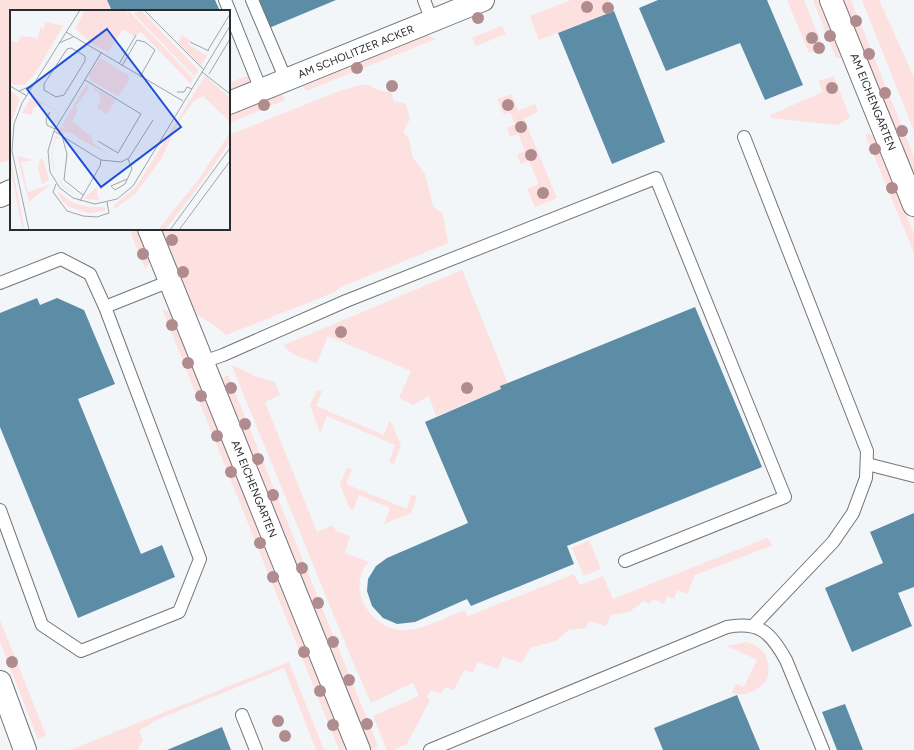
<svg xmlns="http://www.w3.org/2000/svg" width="914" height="750" viewBox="0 0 914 750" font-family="Figtree,sans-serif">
  <rect width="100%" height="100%" fill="#f2f6f9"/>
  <g fill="#fce1e0">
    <polygon points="0,0 107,0 112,11 11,11 11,160 0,163"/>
    <polygon points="571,0 609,0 614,11 539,40 530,16"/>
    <polygon points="787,0 804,0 823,48 809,53"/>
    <polygon points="813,0 819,0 843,58 836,58"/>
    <polygon points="843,0 851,0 914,157 914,175"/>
    <polygon points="862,0 879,0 914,77 914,131"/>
    <polygon points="502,26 506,34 476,46 472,38"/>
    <polygon points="427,35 436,39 306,91 303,86"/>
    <polygon points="249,75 250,82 229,91 229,83"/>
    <polygon points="834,76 850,118 837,125 771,118 770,115 823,92 818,81"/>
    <polygon points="361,85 369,85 377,90 392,93 393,101 406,104 410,119 403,132 409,138 413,158 425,174 433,206 443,214 448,243 341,287 335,292 226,335 214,325 194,313 161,229 229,229 229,135 339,91"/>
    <polygon points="282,94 285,100 229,123 229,115"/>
    <polygon points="511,94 518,111 535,104 538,112 524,119 557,198 535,207 527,189 539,184 529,161 521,164 517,155 525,151 518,134 510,137 507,128 515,124 510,112 504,115 497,99"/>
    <polygon points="865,134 874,135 914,234 914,253"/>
    <polygon points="129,229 137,229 148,254 149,264 145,269"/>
    <path d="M462,270L508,383L501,389L436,416L429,396L413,405L399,398L411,371L328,336L317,363C307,359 288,355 284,345Z"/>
    <polygon points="162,309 171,313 345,745 343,750 339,750"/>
    <path d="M232,366H235L255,376L275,382L280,395L265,402L317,532L333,525L336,531L350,536L345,553L369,562C345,587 370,627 400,630C420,632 446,617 464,610L468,616L574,574L580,585L603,576L613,599L767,538L773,545L695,575L687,594L677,590L674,599L667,596L664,604L653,599L650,604L644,601L629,612L611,615L606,626L589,621L586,628L569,630L556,641L530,648L522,663L503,657L498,669L478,662L473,673L464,670L454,690L445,687L441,694L431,690L427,698L430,700L407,744L393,750H387L373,716L419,696L413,683L371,703L352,660Z"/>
    <polygon points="228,375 378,746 371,750 222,378"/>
    <polygon points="317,390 322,391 316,406 384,435 390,420 401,445 394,464 389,462 395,445 327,416 320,433 310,405"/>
    <polygon points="347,468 352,469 346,484 407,509 411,495 417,496 411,513 384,524 390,508 359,495 353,510 349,508 340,484"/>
    <polygon points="589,540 601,569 584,576 572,548"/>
    <polygon points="0,620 46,735 38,739 0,642"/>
    <path d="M747,642C753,644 761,648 765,654C768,660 770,673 767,679C760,690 744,698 732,693L736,684L744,687L757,660L727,646Z"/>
    <polygon points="289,662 324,750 316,750 284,668 154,721 148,726 139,730 143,740 138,750 70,750"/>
  </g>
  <g fill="#5d8ca7">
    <polygon points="107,0 215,0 220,11 112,11"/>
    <polygon points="257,0 336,0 269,28"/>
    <polygon points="658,0 767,0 803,85 765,100 740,43 666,71 639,8"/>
    <polygon points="614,11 665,142 612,164 558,33"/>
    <polygon points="37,298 40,305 57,298 84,310 115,384 78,399 141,554 162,545 175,577 78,618 0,427 0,313"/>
    <polygon points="695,307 762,467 567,546 574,564 471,606 467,599 415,622 397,624 383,618 372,606 367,591 368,579 376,566 387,558 468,523 425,422 501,389 500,386 508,383"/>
    <polygon points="914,513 914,587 898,593 912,626 852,652 825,588 883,563 870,532"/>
    <polygon points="737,695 760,750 663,750 654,728"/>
    <polygon points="845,704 863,750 837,750 822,712"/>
    <polygon points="222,727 231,750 167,750"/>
  </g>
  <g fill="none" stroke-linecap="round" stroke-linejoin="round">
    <g stroke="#727578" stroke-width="14">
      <g id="service">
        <polyline points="225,0 261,90"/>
        <polyline points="252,0 286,80"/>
        <polyline points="424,0 432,21"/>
        <polyline points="744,137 867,451 866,478 853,513 833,542 753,626"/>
        <polyline points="0,283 61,259 90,274 105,307 200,559 179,612 81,651 42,625 0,510"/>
        <polyline points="105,307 170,281"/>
        <polyline points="203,362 223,355 346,301 656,178 785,497 625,561"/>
        <polyline points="867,464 914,476"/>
        <polyline points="242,715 256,750"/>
        <path d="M430,750L727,627C760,621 771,633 786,660L823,750"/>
      </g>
    </g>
    <g stroke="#727578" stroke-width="24">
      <g id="minor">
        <polyline points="831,0 914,205"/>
        <polyline points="229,103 483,0"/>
        <polyline points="0,196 11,191"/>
        <polyline points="149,229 359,750"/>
      </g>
    </g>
    <g stroke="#727578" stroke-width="24">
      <polyline id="secondary" points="0,682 25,750"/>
    </g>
    <use href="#service" stroke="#fff" stroke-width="12"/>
    <use href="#minor" stroke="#fff" stroke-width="22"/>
    <use href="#secondary" stroke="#fff" stroke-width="22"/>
  </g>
  <g fill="#b08c8f">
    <circle cx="587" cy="7" r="6"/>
    <circle cx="608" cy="8" r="6"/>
    <circle cx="478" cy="18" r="6"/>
    <circle cx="856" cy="21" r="6"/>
    <circle cx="830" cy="36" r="6"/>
    <circle cx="812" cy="38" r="6"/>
    <circle cx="819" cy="48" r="6"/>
    <circle cx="869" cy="54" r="6"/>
    <circle cx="357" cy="68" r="6"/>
    <circle cx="392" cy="86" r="6"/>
    <circle cx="832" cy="88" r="6"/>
    <circle cx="885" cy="93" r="6"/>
    <circle cx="264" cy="105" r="6"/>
    <circle cx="508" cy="105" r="6"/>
    <circle cx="521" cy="127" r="6"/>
    <circle cx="902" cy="131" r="6"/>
    <circle cx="875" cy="149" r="6"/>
    <circle cx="531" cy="155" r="6"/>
    <circle cx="892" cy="188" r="6"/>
    <circle cx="543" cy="193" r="6"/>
    <circle cx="172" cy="240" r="6"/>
    <circle cx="143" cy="254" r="6"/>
    <circle cx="183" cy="272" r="6"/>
    <circle cx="172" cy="325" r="6"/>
    <circle cx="341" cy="332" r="6"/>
    <circle cx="188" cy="363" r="6"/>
    <circle cx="231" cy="388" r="6"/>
    <circle cx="467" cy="388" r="6"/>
    <circle cx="201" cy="396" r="6"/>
    <circle cx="245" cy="424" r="6"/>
    <circle cx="217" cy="436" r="6"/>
    <circle cx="258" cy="459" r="6"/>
    <circle cx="231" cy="472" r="6"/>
    <circle cx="273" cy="495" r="6"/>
    <circle cx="260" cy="543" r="6"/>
    <circle cx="302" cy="568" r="6"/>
    <circle cx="273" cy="577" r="6"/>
    <circle cx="318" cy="603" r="6"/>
    <circle cx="333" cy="642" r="6"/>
    <circle cx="304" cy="652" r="6"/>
    <circle cx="12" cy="662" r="6"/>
    <circle cx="349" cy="680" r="6"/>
    <circle cx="320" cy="691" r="6"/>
    <circle cx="278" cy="721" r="6"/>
    <circle cx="367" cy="724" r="6"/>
    <circle cx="333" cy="725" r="6"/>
    <circle cx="285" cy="736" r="6"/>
  </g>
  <g text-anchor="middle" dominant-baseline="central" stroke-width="3.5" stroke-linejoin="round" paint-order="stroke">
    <g font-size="11" fill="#292b2c" stroke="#fff">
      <text transform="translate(356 52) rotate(-22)">AM SCHOLITZER ACKER</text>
      <text transform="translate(873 102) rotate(68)">AM EICHENGARTEN</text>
      <text transform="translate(254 489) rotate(68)">AM EICHENGARTEN</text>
    </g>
  </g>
  <g transform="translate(10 10)">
    <rect width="220" height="220" fill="#f2f6f9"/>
    <path d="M75,0H118L116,6L119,1L183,68L181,74L131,22L124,26L113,19L98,42L82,34L65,18ZM128,0H131L188,60L185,67L124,4ZM35,12L53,16L25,64L14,75H3L0,73V31L8,32L11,26L28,28L30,18L34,19ZM172,25L180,30L178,34L195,45L198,44L191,56L168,32ZM90,48L118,65L119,71L108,86L80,70L79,65ZM195,66L220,88V112L193,86L183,92L169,112L151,149L126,183L105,199L104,195L126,177ZM77,73L79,79L66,96L68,100L62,111L82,127L83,133L101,146L68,128L63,123L48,121L51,117L57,120L52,115ZM83,77L106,90L97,104L88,99L87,94L91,93L88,81L84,82ZM0,80L10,89L0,115ZM22,86L50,103L42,116L49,103L33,94L23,98L22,105L12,103ZM220,123V132L186,180L155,220H148L188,170ZM46,125L50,128L46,129L42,141L45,163L54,176L69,187L52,176L43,159L41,143ZM0,145L14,216L12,218L1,161ZM7,146L24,150L11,152L18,182L41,174L19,192ZM30,149H33L39,170L32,174L28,158ZM87,177V186L90,190L73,189ZM47,181L63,193L79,197H95V201L78,203L59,197L51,190Z" fill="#fce1e0"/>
    <path fill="none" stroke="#a2a5a7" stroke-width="1" d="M134,0L194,60M56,22L173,91M180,32L199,41M49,33L63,27M61,38L75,46V51L54,85L46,87L34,80V74L57,39ZM198,40L220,4M91,43L44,121L38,141L40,162L50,178L63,188L85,194L107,189L123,176L220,16M109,54L126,25M112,56L127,30L135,32L145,40L130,67M192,62L220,84M199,64L220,29M75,70L131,104L108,143L88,131M0,76L17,86M9,81L23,75M167,82H174L177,77L182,79M40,102L36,109L37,115L45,119M44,121L91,150L90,156L70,191M52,126L57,144L54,170L73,185M91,150L111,152L119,148L143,110M117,169L101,176L105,180L115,174L122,159L118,149M46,174L43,182L57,201L73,206L87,207L99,203L97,192M19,220L2,141L4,114L12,93L70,0M160,220L220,138M169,220L220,151"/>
    <path fill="#1d4ed8" fill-opacity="0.15" stroke="#1d4ed8" stroke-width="2" d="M97,19L171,117L91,177L17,79Z"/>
    <rect width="220" height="220" fill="none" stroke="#292b2c" stroke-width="2"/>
  </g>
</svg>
